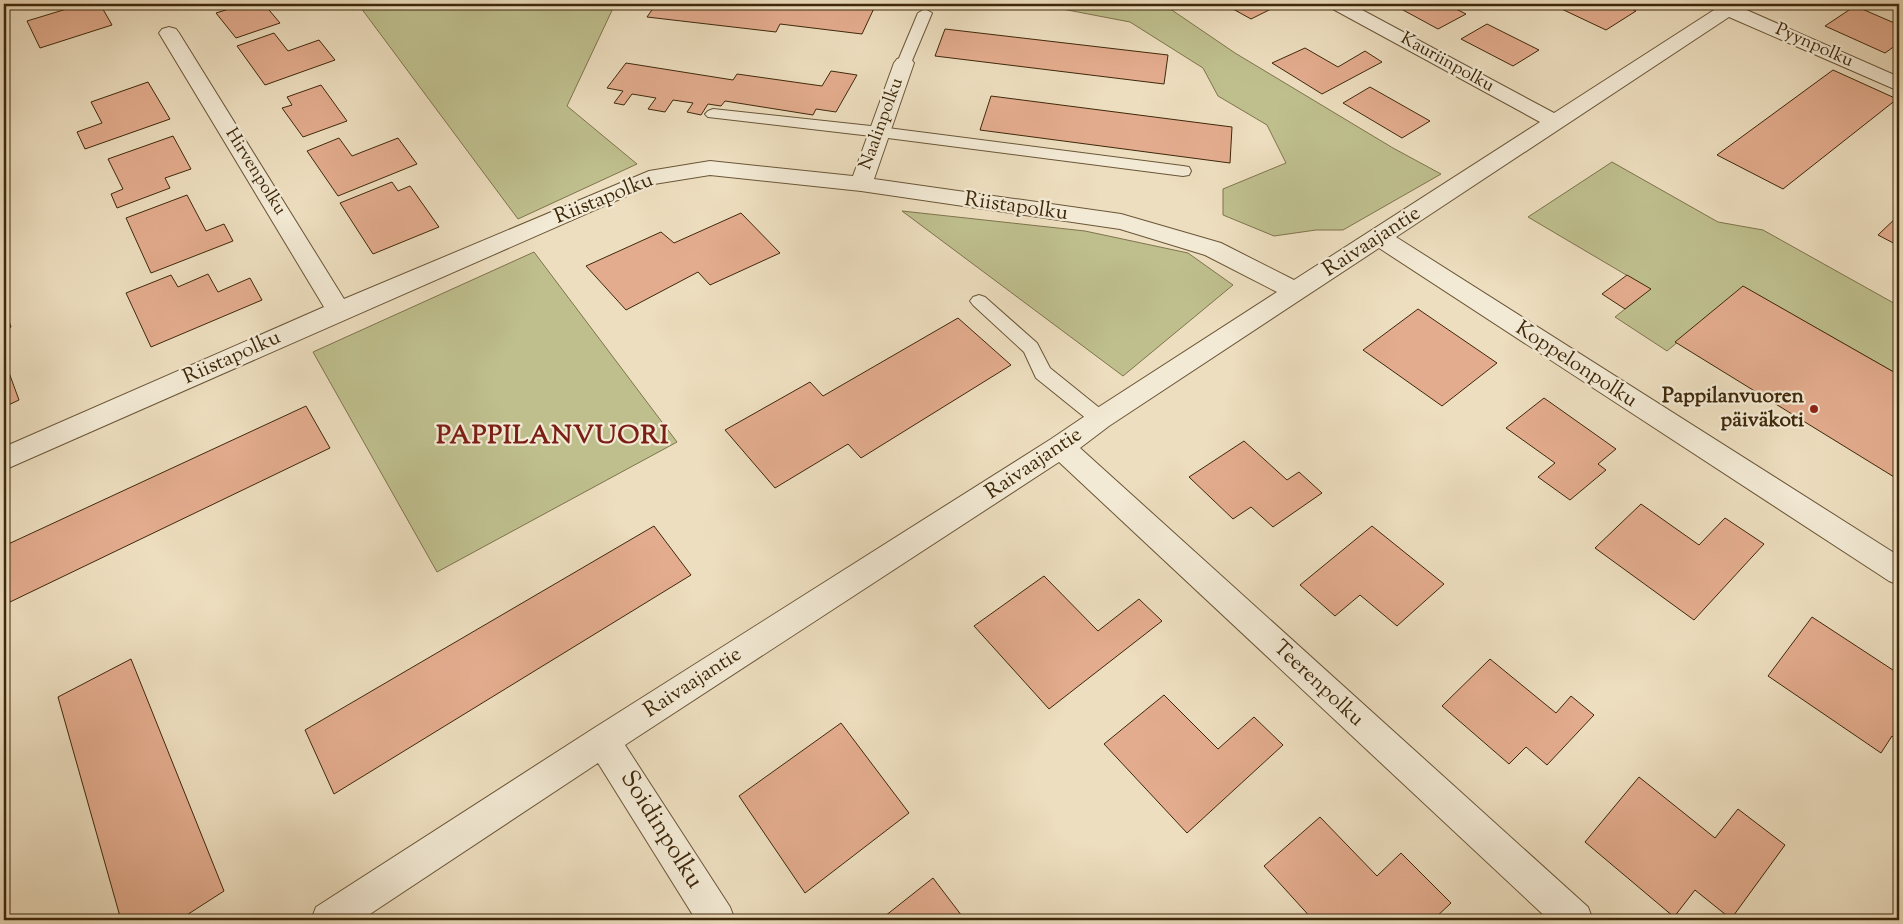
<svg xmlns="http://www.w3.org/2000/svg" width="1903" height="924" viewBox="0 0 1903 924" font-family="'Sorts Mill Goudy',serif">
  <rect width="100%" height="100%" fill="#eddebf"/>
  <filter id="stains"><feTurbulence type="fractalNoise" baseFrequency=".004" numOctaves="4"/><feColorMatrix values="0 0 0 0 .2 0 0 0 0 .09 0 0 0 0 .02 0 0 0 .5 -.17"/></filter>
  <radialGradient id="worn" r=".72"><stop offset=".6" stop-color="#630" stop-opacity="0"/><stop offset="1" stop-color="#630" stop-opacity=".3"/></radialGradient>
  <g fill="#bfbf8e" stroke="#7e744c">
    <polygon points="358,4 615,4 567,106 637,164 518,219"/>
    <polygon points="1036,4 1163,4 1235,53 1393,148 1441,174 1343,230 1316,230 1274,236 1223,215 1223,189 1286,163 1267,125 1218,96 1203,68 1130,22"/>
    <polygon points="1612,162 1718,222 1763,230 1899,306 1899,375 1744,287 1667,351 1615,317 1650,289 1528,217"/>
    <polygon points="902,211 1085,231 1188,253 1233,285 1123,376"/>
    <polygon points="534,252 677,442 437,572 313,352"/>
  </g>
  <g fill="#e3ac8e" stroke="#3e280a">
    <polygon points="83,4 100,4 112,25 40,48 27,21"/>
    <polygon points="245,4 264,4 280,23 236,38 216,13"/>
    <polygon points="656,4 876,4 862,34 780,24 776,32 647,17"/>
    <polygon points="1224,4 1281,4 1251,19"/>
    <polygon points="1392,4 1446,4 1466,14 1438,29"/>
    <polygon points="1551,4 1621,4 1636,11 1606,30"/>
    <polygon points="1855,6 1899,25 1899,43 1885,53 1825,26"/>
    <polygon points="1487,24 1539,50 1513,66 1461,39"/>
    <polygon points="945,29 1168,55 1164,84 935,56"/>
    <polygon points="274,33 288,51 319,40 335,60 265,85 237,46"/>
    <polygon points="1305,48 1338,67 1365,51 1382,62 1322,94 1272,63"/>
    <polygon points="626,63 733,80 737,74 822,86 831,71 857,75 836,112 816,109 813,115 725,101 721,106 708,104 701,115 687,112 693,103 673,100 665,112 648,109 656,98 632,94 624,105 614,103 623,91 607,88"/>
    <polygon points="1833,70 1897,99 1783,189 1717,155"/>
    <polygon points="148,82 170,119 85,149 77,132 102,123 91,102"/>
    <polygon points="321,85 347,121 303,137 282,108 292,105 287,97"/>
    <polygon points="1370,87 1430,121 1402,138 1343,103"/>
    <polygon points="991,96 1232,127 1230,163 980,130"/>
    <polygon points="173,136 191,169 165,178 170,188 117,208 111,194 123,189 108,159"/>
    <polygon points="339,138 352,156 398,138 417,164 338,196 307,151"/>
    <polygon points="392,182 398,191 410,186 439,227 373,254 340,203"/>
    <polygon points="187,195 206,231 224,224 233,241 151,273 126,218"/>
    <polygon points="741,213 780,253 710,285 698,272 626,310 586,266 661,232 674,243"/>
    <polygon points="1899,215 1899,246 1878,235"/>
    <polygon points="208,274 218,292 250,278 262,300 151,347 126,293 171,275 178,287"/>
    <polygon points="1627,275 1651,289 1625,309 1602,294"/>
    <polygon points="1743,286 1899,375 1899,411 1895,415 1899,418 1899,480 1675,342"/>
    <polygon points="4,306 11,327 4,331"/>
    <polygon points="1418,309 1497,363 1442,406 1363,350"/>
    <polygon points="958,318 1011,365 861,458 848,444 775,488 725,430 810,382 823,396"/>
    <polygon points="4,359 19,400 4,407"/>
    <polygon points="1544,398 1616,449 1598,464 1606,470 1570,500 1538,477 1555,463 1506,428"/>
    <polygon points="306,406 330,448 10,602 4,578 4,546"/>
    <polygon points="1244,441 1287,480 1299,472 1322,493 1273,527 1251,507 1233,519 1189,477"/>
    <polygon points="1641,504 1699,545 1725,518 1764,544 1694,620 1595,548"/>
    <polygon points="654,526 691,575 334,794 305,730"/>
    <polygon points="1372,526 1444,584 1397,626 1360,595 1335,616 1300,585"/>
    <polygon points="1044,576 1098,631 1139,599 1162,621 1049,709 974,626"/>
    <polygon points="1812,617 1899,674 1899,741 1892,736 1881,753 1768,676"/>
    <polygon points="131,659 224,891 179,920 121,920 58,697"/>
    <polygon points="1490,659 1556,713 1571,696 1594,715 1547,765 1526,747 1509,764 1442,706"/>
    <polygon points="1164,695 1218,749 1254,717 1283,745 1187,833 1104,744"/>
    <polygon points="841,723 909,813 805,893 739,796"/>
    <polygon points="1639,777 1715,838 1738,809 1785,845 1731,919 1695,890 1674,917 1585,842"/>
    <polygon points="1320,817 1377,876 1401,853 1451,903 1433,920 1313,920 1264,866"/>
    <polygon points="933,878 965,920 880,920"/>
  </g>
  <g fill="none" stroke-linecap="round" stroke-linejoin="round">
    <g stroke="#6a5637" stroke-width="2">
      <g id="service">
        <polygon points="925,9 932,13 911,63 909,66 899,66 897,63 918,13"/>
        <polygon points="713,109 880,127 1183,166 1189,167 1191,171 1189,175 1183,176 880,137 708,117 705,114 708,111"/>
        <polygon points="979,295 985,297 1037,343 1050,368 1107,414 1110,419 1107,424 1100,427 1093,424 1036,378 1024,352 973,305 970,301 973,297"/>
      </g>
    </g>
    <g stroke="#6a5637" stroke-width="2">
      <polygon id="minor" points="1329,4 1351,4 1554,113 1714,10 1707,4 1745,4 1742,8 1899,77 1899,90 1892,88 1729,17 1396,237 1899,556 1899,585 1889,581 1379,248 1109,426 1080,448 1588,907 1593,920 1549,920 1059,462 625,745 730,907 735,920 696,920 598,763 361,920 311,920 316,907 591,730 1051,439 1091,412 1277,292 1205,255 1120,229 861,191 710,175 654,184 4,470 4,447 324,307 159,33 162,29 169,27 176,29 179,33 344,299 649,171 710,161 853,176 894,63 897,59 904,57 911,59 914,63 874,179 1121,214 1221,243 1294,280 1540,122 1331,8"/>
    </g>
    <use href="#service" fill="#f3ead5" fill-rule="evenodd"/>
    <use href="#minor" fill="#f3ead5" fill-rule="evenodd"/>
  </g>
  <circle fill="#8f2418" stroke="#f3ead5" stroke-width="2" cx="1814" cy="409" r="5"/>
  <g text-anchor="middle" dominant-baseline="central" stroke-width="4.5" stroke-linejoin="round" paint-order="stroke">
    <g font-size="18" fill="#3e280a" stroke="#f3ead5">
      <text transform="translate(1814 46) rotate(24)">Pyynpolku</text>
      <text transform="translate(1447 63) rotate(29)">Kauriinpolku</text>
      <text transform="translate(882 124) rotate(-70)">Naalinpolku</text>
      <text transform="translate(255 172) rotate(58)">Hirvenpolku</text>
    </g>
    <g font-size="21" fill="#3e280a" stroke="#f3ead5">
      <text transform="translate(604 199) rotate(-22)">Riistapolku</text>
      <text transform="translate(1016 207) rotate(8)">Riistapolku</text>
      <text transform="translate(1372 242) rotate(-33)">Raivaajantie</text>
      <text transform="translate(232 358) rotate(-24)">Riistapolku</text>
      <text transform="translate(1576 365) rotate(33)">Koppelonpolku</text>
      <text transform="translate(1034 464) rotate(-34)">Raivaajantie</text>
      <text transform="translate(693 683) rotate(-33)">Raivaajantie</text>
      <text transform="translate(1318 684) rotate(43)">Teerenpolku</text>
    </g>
    <g font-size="21" font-weight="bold" fill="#3e280a" stroke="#f3ead5" text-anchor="end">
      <text x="1804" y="397">Pappilanvuoren<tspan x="1804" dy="24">päiväkoti</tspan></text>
    </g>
    <g font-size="25" fill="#3e280a" stroke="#f3ead5">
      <text transform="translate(661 830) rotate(58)">Soidinpolku</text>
    </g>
    <g font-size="26" font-weight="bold" letter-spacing="1" fill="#7a1f14" stroke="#f3ead5">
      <text x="553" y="436">PAPPILANVUORI</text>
    </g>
  </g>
  <rect width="1903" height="924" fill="none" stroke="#eddebf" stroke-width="20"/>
  <rect x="5" y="5" width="1893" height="914" fill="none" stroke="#3e280a" stroke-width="2.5"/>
  <rect x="10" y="10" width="1883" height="904" fill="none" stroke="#3e280a"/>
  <rect width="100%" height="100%" filter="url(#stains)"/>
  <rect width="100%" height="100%" fill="url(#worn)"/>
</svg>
